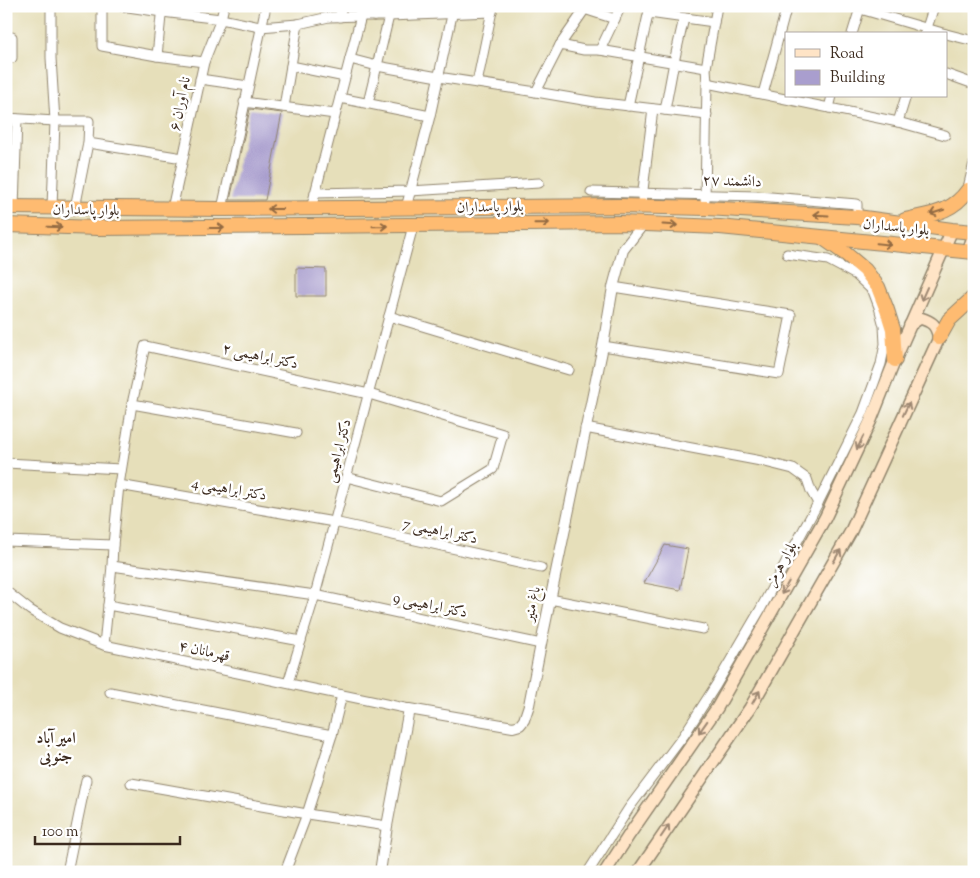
<svg xmlns="http://www.w3.org/2000/svg" width="980" height="878" viewBox="0 0 980 878" font-family="'Sorts Mill Goudy',Amiri,serif">
  <rect width="100%" height="100%" fill="#fff"/>
  <filter id="ink" filterUnits="userSpaceOnUse"><feTurbulence type="fractalNoise" baseFrequency=".02" numOctaves="2"/><feDisplacementMap in="SourceGraphic" scale="10" xChannelSelector="R" yChannelSelector="G"/><feConvolveMatrix kernelMatrix="1 2 1 2 8 2 1 2 1" color-interpolation-filters="sRGB"/></filter>
  <filter id="wash" filterUnits="userSpaceOnUse"><feTurbulence type="fractalNoise" baseFrequency=".0096" numOctaves="4" result="noise"/><feDisplacementMap in="SourceGraphic" scale="20" xChannelSelector="R" yChannelSelector="G"/><feGaussianBlur stdDeviation="1.12" result="paint"/><feColorMatrix in="noise" values="0 0 0 0 0 0 0 0 0 0 0 0 0 0 0 0 0 1.4 0 .05"/><feComposite in="paint" operator="in"/></filter>
  <g filter="url(#wash)">
    <rect width="100%" height="100%" fill="#e6dfba"/>
    <g id="blocks">
      <g fill="#a99ece">
        <polygon points="250,109 282,113 265,200 230,200"/>
        <polygon points="296,268 326,269 326,296 296,296"/>
        <polygon points="665,545 688,549 680,590 644,583"/>
      </g>
    </g>
  </g>
  <g filter="url(#ink)">
    <use href="#blocks" fill-opacity="0" stroke="#90846c" stroke-width="1"/>
    <g fill="none" stroke-linecap="round" stroke-linejoin="round">
      <g stroke="#90846c" stroke-width="11">
        <g id="minor">
          <polyline points="51,6 51,58 55,121 52,208"/>
          <polyline points="102,6 102,46 157,56 204,62"/>
          <polyline points="121,6 162,12 221,19 260,27 298,24 329,17 361,16 389,16 492,12"/>
          <polyline points="575,6 615,19"/>
          <polyline points="850,6 946,34"/>
          <polyline points="649,13 714,22"/>
          <polyline points="374,16 377,6"/>
          <polyline points="340,17 341,6"/>
          <polyline points="852,34 860,8"/>
          <polyline points="925,34 934,6"/>
          <polyline points="946,34 974,41"/>
          <polyline points="12,37 12,58"/>
          <polyline points="560,45 584,50 600,50 706,68"/>
          <polyline points="600,50 621,6"/>
          <polyline points="157,56 162,6"/>
          <polyline points="350,59 377,66 438,77 536,92 595,102 707,115"/>
          <polyline points="291,66 345,77"/>
          <polyline points="946,74 974,84"/>
          <polyline points="200,79 248,86"/>
          <polyline points="477,83 493,6"/>
          <polyline points="707,83 898,122 945,135"/>
          <polyline points="536,92 560,45 587,6"/>
          <polyline points="763,94 787,6"/>
          <polyline points="340,98 430,116"/>
          <polyline points="244,102 335,114"/>
          <polyline points="368,103 389,16"/>
          <polyline points="628,106 650,6"/>
          <polyline points="284,107 298,24"/>
          <polyline points="829,108 832,96"/>
          <polyline points="665,110 674,62 684,18"/>
          <polyline points="6,118 55,121 89,121 88,143 75,208"/>
          <polyline points="898,122 906,96"/>
          <polyline points="88,143 183,158"/>
          <polyline points="591,192 758,196 857,204 857,217"/>
          <polyline points="315,193 410,191 539,183"/>
          <polyline points="642,198 653,109"/>
          <polyline points="705,200 707,83 706,68 717,6"/>
          <polyline points="14,208 17,119"/>
          <polyline points="406,208 430,116 454,6"/>
          <polyline points="172,209 204,62 221,19 224,6"/>
          <polyline points="222,209 266,6"/>
          <polyline points="311,209 361,16"/>
          <polyline points="787,254 828,260 856,275 873,291 879,307 884,326 885,344 881,364 863,413 818,503"/>
          <polyline points="389,316 569,370"/>
          <polyline points="603,346 779,374 791,315 613,287"/>
          <polyline points="132,404 296,433"/>
          <polyline points="585,428 761,461 793,469 807,479 811,491 818,503 760,610 716,685 684,735 629,808 588,872"/>
          <polyline points="6,463 121,469"/>
          <polyline points="119,485 334,522 541,568"/>
          <polyline points="6,541 113,545"/>
          <polyline points="112,566 315,595 541,644"/>
          <polyline points="6,591 30,610 60,628 104,645 409,709"/>
          <polyline points="550,599 703,629"/>
          <polyline points="108,605 301,641"/>
          <polyline points="104,645 112,566 113,545 119,485 132,404 145,346 369,394 503,434 493,469 441,501 346,477"/>
          <polyline points="288,683 315,595 413,226"/>
          <polyline points="110,692 332,735"/>
          <polyline points="131,783 307,814 387,826"/>
          <polyline points="67,872 86,780"/>
          <polyline points="285,872 307,814 332,735 342,695"/>
        </g>
      </g>
      <g stroke="#90846c" stroke-width="12">
        <g id="tertiary">
          <polyline points="968,190 974,165"/>
          <polyline points="380,872 387,826 409,709 513,727 520,725 524,720 529,705 541,644 603,346 613,287 623,250 644,223"/>
        </g>
      </g>
      <g stroke="#90846c" stroke-width="14">
        <g id="secondary">
          <polyline points="968,251 974,234"/>
          <polyline points="605,872 629,835 717,708 825,518 871,420 895,360 952,230"/>
          <path d="M638,872L750,708L850,533L939,338C936,325 933,322 920,318L910,325"/>
        </g>
      </g>
      <g stroke="#90846c" stroke-width="16">
        <g id="trunk">
          <polyline points="6,207 222,209 621,206 706,208 857,217 952,230 974,232"/>
          <path d="M905,220C931,214 952,213 968,190"/>
          <polyline points="6,225 98,228 621,223 720,227 974,252"/>
          <polyline points="823,238 846,254 865,270 878,287 887,310 893,329 895,360"/>
          <polyline points="939,338 949,320 974,297"/>
        </g>
      </g>
      <use href="#minor" stroke="#fff" stroke-width="9"/>
      <use href="#tertiary" stroke="#fff" stroke-width="10"/>
      <use href="#secondary" stroke="#ffe4c6" stroke-width="11"/>
      <use href="#trunk" stroke="#febb71" stroke-width="14"/>
    </g>
    <defs><path id="oneway-shaft" d="M-6 0H5M1.5-3L5.5 0L1.5 3" fill="none" stroke-width="1.6" stroke-linecap="round" stroke-linejoin="round" transform="scale(1.25)"/></defs>
    <g stroke="#936b43">
      <use href="#oneway-shaft" transform="translate(275 209) rotate(180)"/>
      <use href="#oneway-shaft" transform="translate(937 212) rotate(162)"/>
      <use href="#oneway-shaft" transform="translate(821 215) rotate(-177)"/>
      <use href="#oneway-shaft" transform="translate(542 223) rotate(-1)"/>
      <use href="#oneway-shaft" transform="translate(670 225) rotate(3)"/>
      <use href="#oneway-shaft" transform="translate(380 226) rotate(-1)"/>
      <use href="#oneway-shaft" transform="translate(55 227) rotate(2)"/>
      <use href="#oneway-shaft" transform="translate(217 228)"/>
      <use href="#oneway-shaft" transform="translate(884 244) rotate(6)"/>
    </g>
    <g stroke="#9d8772">
      <use href="#oneway-shaft" transform="translate(924 294) rotate(114)"/>
      <use href="#oneway-shaft" transform="translate(906 409) rotate(-65)"/>
      <use href="#oneway-shaft" transform="translate(860 443) rotate(115)"/>
      <use href="#oneway-shaft" transform="translate(837 556) rotate(-60)"/>
      <use href="#oneway-shaft" transform="translate(785 588) rotate(120)"/>
      <use href="#oneway-shaft" transform="translate(756 697) rotate(-60)"/>
      <use href="#oneway-shaft" transform="translate(703 727) rotate(125)"/>
      <use href="#oneway-shaft" transform="translate(665 831) rotate(-56)"/>
    </g>
  </g>
  <g text-anchor="middle" dominant-baseline="central" stroke-width="5" stroke-linejoin="round" paint-order="stroke">
    <g font-size="15" fill="#3b2a1e" stroke="#fff">
      <text transform="translate(181 104) rotate(-78)">نام آوران ۶</text>
      <text transform="translate(732 182) rotate(2)">دانشمند ۲۷</text>
      <text transform="translate(490 208) rotate(-1)">بلوار پاسداران</text>
      <text transform="translate(86 211) rotate(1)">بلوار پاسداران</text>
      <text transform="translate(896 228) rotate(6)">بلوار پاسداران</text>
      <text transform="translate(260 357) rotate(12)">دکتر ابراهیمی ۲</text>
      <text transform="translate(339 451) rotate(-75)">دکتر ابراهیمی</text>
      <text transform="translate(229 490) rotate(10)">دکتر ابراهیمی 4</text>
      <text transform="translate(440 532) rotate(12)">دکتر ابراهیمی 7</text>
      <text transform="translate(782 564) rotate(-60)">بلوار هرمز</text>
      <text transform="translate(533 604) rotate(-78)">باغ منیر</text>
      <text transform="translate(430 606) rotate(12)">دکتر ابراهیمی 9</text>
      <text transform="translate(204 652) rotate(12)">قهرمانان ۴</text>
    </g>
    <g font-size="16" font-weight="bold" fill="#3b2a1e" stroke="#fff">
      <text x="56" y="739">امير آباد<tspan x="56" dy="18">جنوبی</tspan></text>
    </g>
  </g>
  <rect width="980" height="878" fill="none" stroke="#fff" stroke-width="25"/>
  <rect x="785" y="32" width="162" height="65" fill="#ffffff" stroke="#b1aaa5"/>
  <rect x="795" y="49" width="25" height="8" fill="#ffe4c6" stroke="#b1aaa5"/>
  <text x="830" y="58" font-size="15" fill="#3b2a1e">Road</text>
  <rect x="795" y="70" width="25" height="15" fill="#a99ece" stroke="#b1aaa5"/>
  <text x="830" y="82" font-size="15" fill="#3b2a1e">Building</text>
  <path d="M35 836v8h145v-8" fill="none" stroke="#3b2a1e" stroke-width="2.5"/>
  <text x="42" y="836" font-size="15" fill="#3b2a1e" stroke="#ffffff" stroke-width="4" paint-order="stroke">100 m</text>
</svg>
